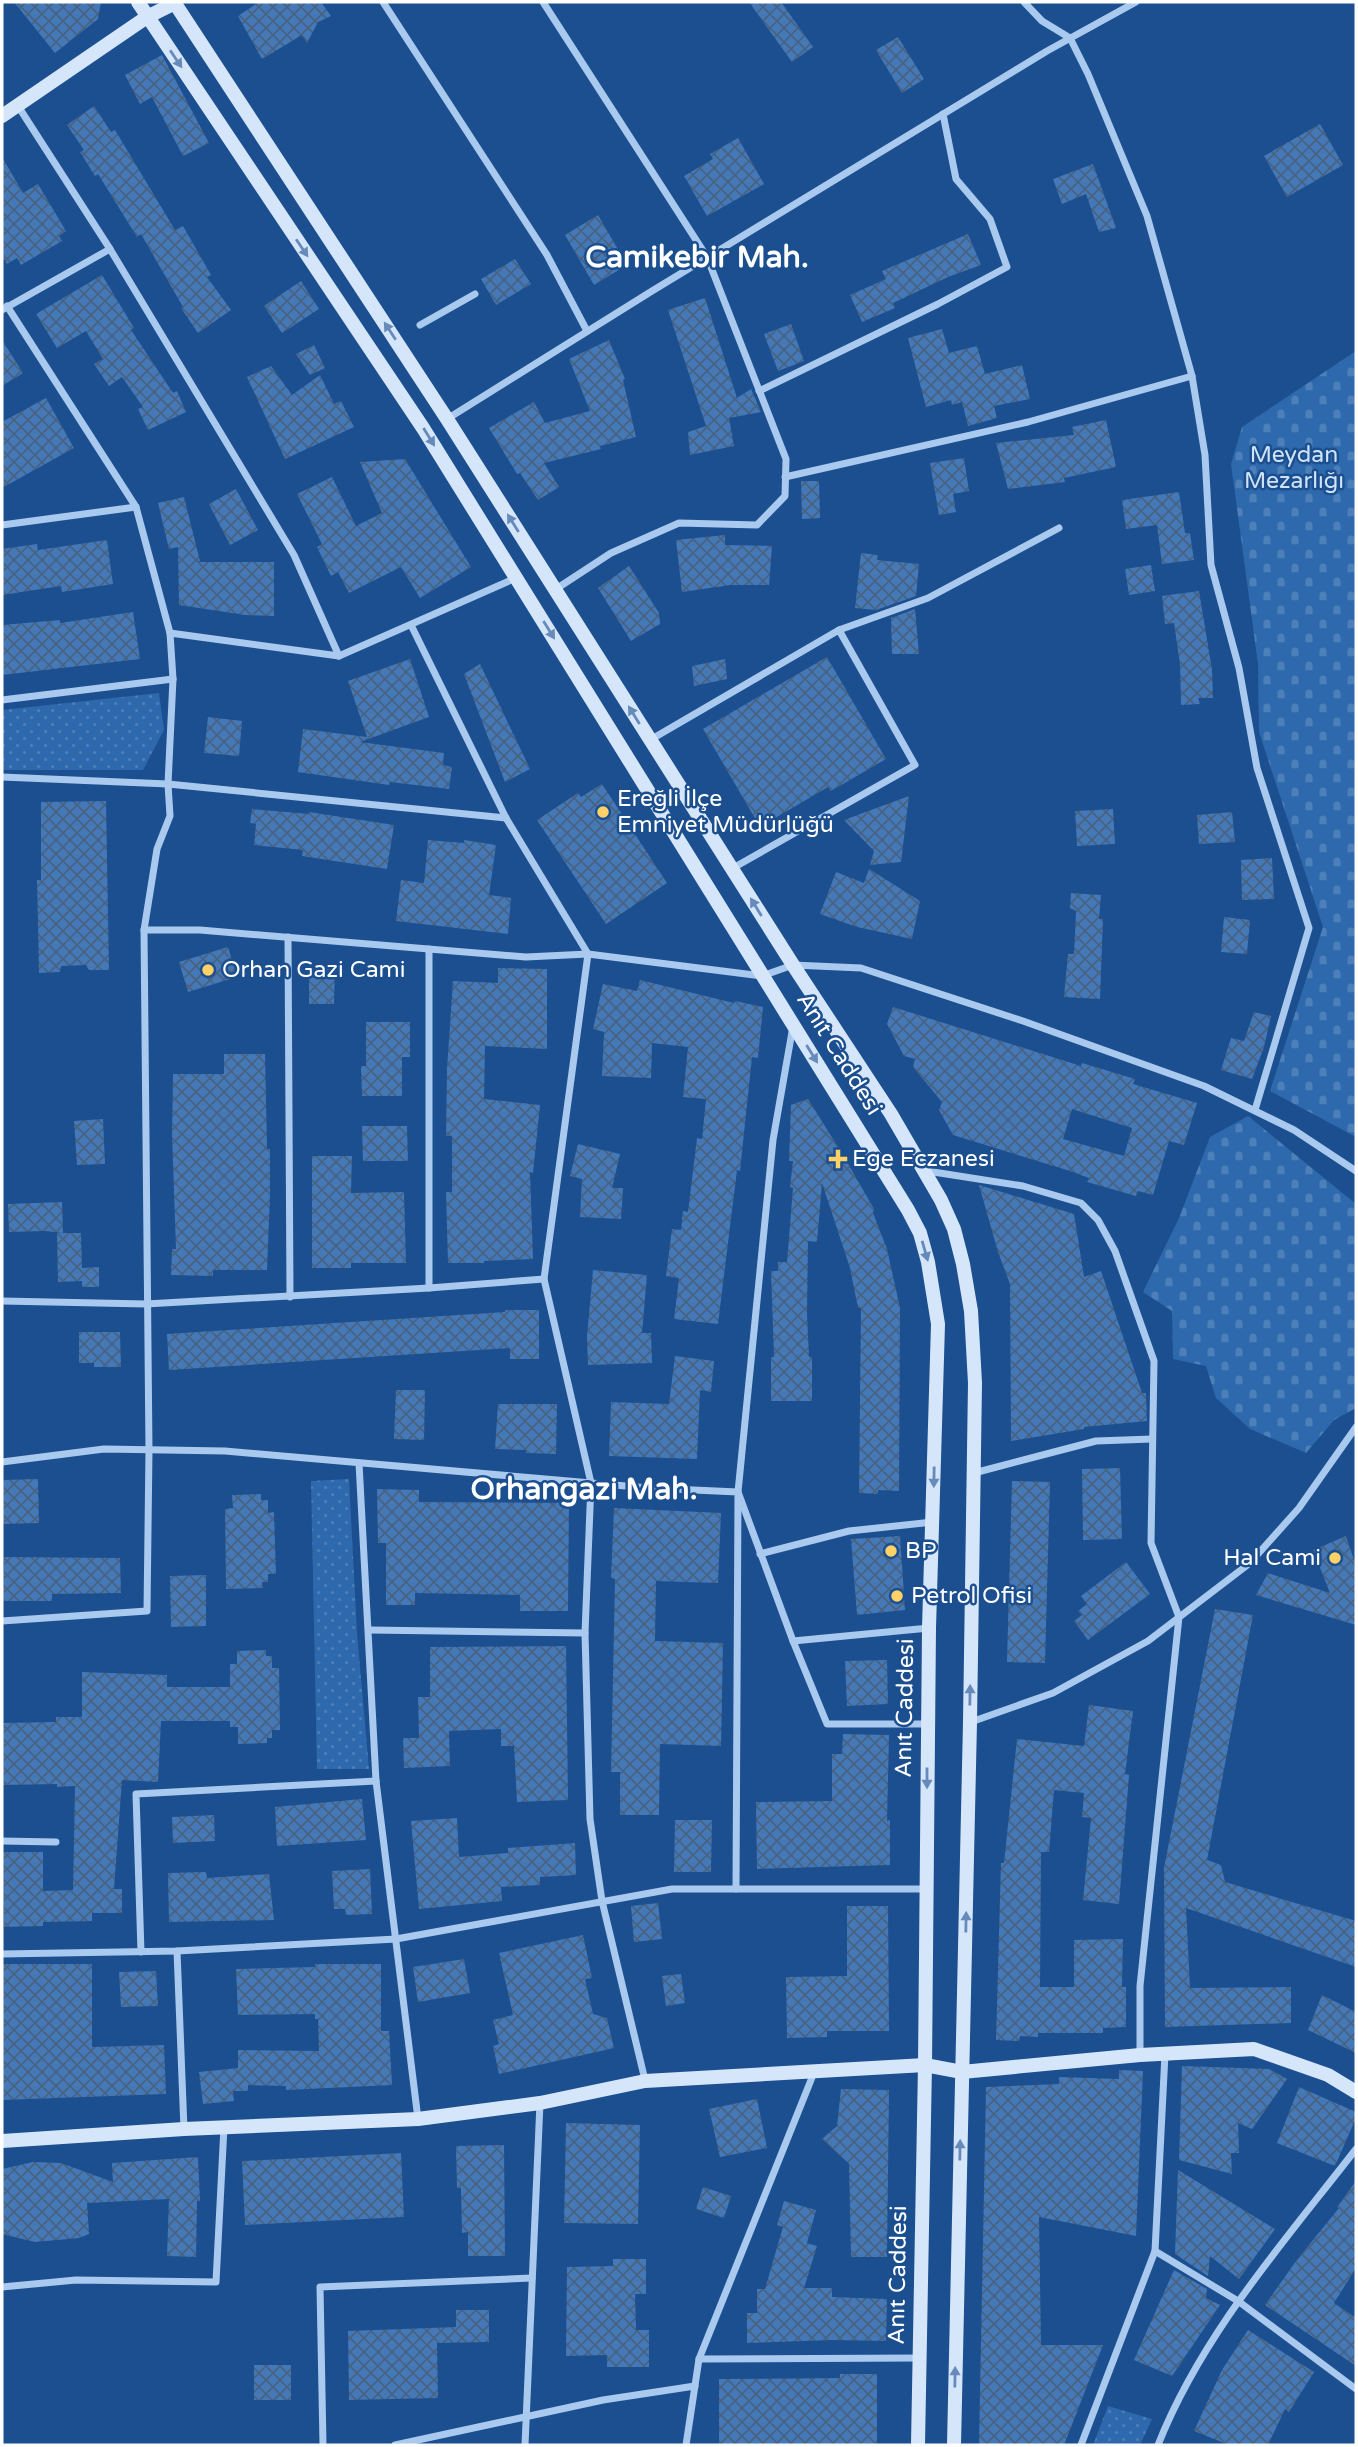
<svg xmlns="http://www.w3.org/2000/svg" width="1358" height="2447" viewBox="0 0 1358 2447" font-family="'Varela Round',sans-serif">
  <defs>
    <pattern id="grass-dots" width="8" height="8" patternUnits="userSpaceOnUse" patternTransform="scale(1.75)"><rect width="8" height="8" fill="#2e69ad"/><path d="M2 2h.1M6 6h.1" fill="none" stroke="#4d80b9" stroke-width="1.8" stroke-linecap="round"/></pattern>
    <pattern id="cemetery-stones" width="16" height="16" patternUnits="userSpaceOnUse" patternTransform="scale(1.75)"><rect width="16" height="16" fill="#2e69ad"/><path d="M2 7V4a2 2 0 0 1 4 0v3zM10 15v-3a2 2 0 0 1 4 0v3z" fill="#4d80b9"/></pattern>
    <pattern id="building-cross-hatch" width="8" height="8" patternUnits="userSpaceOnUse" patternTransform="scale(1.75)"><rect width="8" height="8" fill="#4478b7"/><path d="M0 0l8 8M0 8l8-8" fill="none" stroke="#486282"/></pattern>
  </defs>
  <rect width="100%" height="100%" fill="#1b4f8f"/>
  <g fill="url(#grass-dots)">
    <polygon points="159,693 164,730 143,770 2,770 2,710"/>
    <polygon points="349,1479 357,1633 369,1769 317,1769 311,1481"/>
    <polygon points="1108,2406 1152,2419 1140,2445 1093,2445"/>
  </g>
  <g fill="url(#cemetery-stones)">
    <polygon points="1356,351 1356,1137 1270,1091 1323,927 1259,732 1258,664 1231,464 1242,427"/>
    <polygon points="1248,1116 1356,1204 1356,1408 1334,1420 1306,1453 1250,1429 1216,1398 1206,1366 1173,1359 1172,1311 1143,1292 1179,1218 1210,1137"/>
  </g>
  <g fill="url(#building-cross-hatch)" fill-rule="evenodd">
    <polygon points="14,2 101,2 98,19 55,53"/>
    <polygon points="259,2 321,2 331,16 318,22 307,43 302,35 262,59 238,16"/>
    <polygon points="749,2 781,2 813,47 792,62"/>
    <polygon points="898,37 924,79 902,93 876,50"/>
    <polygon points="162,55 209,143 183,156 152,97 140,104 125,75"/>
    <polygon points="94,106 111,132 115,130 175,230 183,226 211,275 207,277 231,310 198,333 181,308 183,307 141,234 137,237 98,174 95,176 80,152 84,150 67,125"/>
    <polygon points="1320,124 1343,165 1287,197 1264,156"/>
    <polygon points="738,138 764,184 707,216 684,176 713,159 710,154"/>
    <polygon points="2,157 23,193 38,184 66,231 59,236 62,241 21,265 17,258 7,264 2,256"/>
    <polygon points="1093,164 1116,228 1099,232 1086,194 1062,204 1053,179"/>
    <polygon points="598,215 627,265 594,285 565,235"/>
    <polygon points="968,234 981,265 948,277 893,303 895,308 862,322 850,295 886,279 882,271"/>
    <polygon points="515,259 531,284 496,305 481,279"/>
    <polygon points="102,275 134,328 131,330 173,393 177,391 186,412 148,430 138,409 143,407 122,377 109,386 94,364 103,359 86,331 57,348 36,314"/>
    <polygon points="301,281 319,309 282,333 264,306"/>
    <polygon points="705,298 737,398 751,389 761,412 729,418 734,446 690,455 688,432 706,426 668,310"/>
    <polygon points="791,324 804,361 778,371 764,334"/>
    <polygon points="942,329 949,353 977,346 985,374 1022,365 1030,399 994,406 997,418 968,426 962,402 952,405 951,400 926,407 908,338"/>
    <polygon points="2,340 23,373 2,386"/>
    <polygon points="609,340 625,379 623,380 636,437 600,446 601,449 544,463 559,487 538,500 520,473 517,474 489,428 534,402 545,423 590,411 569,359"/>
    <polygon points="314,345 325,368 310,375 296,354"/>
    <polygon points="271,366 292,395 320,375 334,404 341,401 354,427 285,459 247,377"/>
    <polygon points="46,398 74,448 2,488 2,422"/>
    <polygon points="1106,420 1116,467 1064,478 1065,482 1008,489 996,443 1074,435 1072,427"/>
    <polygon points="964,458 969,491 953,494 956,512 939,515 930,463"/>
    <polygon points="405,459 471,567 420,598 401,567 349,593 338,572 331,576 317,547 322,544 297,494 332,477 356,526 382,513 360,462"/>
    <polygon points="801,481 819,481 820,518 802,519"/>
    <polygon points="236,489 258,530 230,545 209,504"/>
    <polygon points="1179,492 1185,533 1190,533 1194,560 1162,564 1157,525 1126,529 1122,500"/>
    <polygon points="184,497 200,561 197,562 274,562 274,616 245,615 179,605 178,547 169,549 158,503"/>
    <polygon points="725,535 725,545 772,546 769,585 731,585 682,592 676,540"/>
    <polygon points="107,540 113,584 62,592 61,586 2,595 2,549 37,544 38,550"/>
    <polygon points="861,553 878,555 877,560 919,564 916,596 876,610 855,608"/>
    <polygon points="1151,565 1155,591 1129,595 1125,569"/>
    <polygon points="629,566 659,613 660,624 631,641 598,588"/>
    <polygon points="1199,591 1212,670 1213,698 1198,698 1200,704 1181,705 1180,664 1174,623 1165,624 1162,596"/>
    <polygon points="915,609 919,654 892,654 891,618"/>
    <polygon points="133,612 140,659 2,675 2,625 60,620 60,623"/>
    <polygon points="827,657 886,759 831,791 828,787 760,827 703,729"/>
    <polygon points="410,659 429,717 360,742 444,753 443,765 452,767 449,789 390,782 389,785 298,772 303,729 367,737 348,681"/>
    <polygon points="725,659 727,679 694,686 692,666"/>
    <polygon points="480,664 530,769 505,782 464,674"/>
    <polygon points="208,717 242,721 239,756 204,753"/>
    <polygon points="602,784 667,883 606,924 537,820 578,793 581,797"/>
    <polygon points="909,796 901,862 870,865 874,851 844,820"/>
    <polygon points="106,801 109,970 89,970 86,965 61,966 60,972 39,973 37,880 41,880 41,802"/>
    <polygon points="252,809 309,814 309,812 394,825 387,869 302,856 303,850 254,845 256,824 250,823"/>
    <polygon points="1113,809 1115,844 1077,846 1075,811"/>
    <polygon points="1232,812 1235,842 1199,844 1197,815"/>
    <polygon points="428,840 464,843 464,840 496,845 489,895 511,898 508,934 396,921 401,880 424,883"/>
    <polygon points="1272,858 1274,899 1242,900 1241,860"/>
    <polygon points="869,869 920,901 912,939 857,927 820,914 836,872 864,883"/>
    <polygon points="1071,893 1101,895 1099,919 1103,919 1100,999 1064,997 1068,954 1074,954 1076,911 1070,908"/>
    <polygon points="1224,917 1250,920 1247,954 1221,952"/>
    <polygon points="228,947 237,977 188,992 179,962"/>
    <polygon points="309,967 335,967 334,1004 309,1004"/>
    <polygon points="498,968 547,969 547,1049 485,1046 484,1099 540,1105 533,1173 530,1172 533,1259 484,1261 484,1263 448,1263 446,1192 452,1192 452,1136 446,1136 447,1069 453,981 498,983"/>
    <polygon points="640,980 734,1003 735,1001 763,1007 758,1058 752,1057 740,1171 737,1170 718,1324 674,1319 679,1278 666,1276 672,1229 681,1230 683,1211 688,1212 697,1138 702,1139 706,1099 683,1097 688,1047 652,1043 651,1078 602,1076 604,1032 593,1029 603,984 637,991"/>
    <path d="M893,1007L1081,1066L1082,1063L1135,1079L1133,1084L1197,1103L1184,1145L1169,1141L1153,1195L1138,1191L1136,1196L1087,1182L1089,1178L1070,1171L953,1135L939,1110L942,1102L913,1067L915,1059L904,1056L887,1024ZM1072,1109L1132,1128L1124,1156L1063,1139Z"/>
    <polygon points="1254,1012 1271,1016 1264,1047 1252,1079 1221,1070 1231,1038 1244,1041"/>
    <polygon points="366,1022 410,1022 410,1057 402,1057 402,1096 362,1096 361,1066 366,1066"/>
    <polygon points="224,1054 265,1054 267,1149 270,1149 270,1196 267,1270 213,1270 213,1276 171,1275 172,1249 176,1249 172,1134 173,1074 224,1074"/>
    <polygon points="808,1099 843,1155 874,1209 873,1213 887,1249 900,1308 899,1491 878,1490 878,1494 859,1493 861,1308 858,1308 850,1268 822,1183 817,1242 808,1241 807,1314 809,1357 812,1357 812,1401 771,1401 771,1357 774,1357 771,1271 778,1271 778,1262 787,1262 793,1188 790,1187 793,1161 789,1161 791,1105"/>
    <polygon points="103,1119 105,1164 77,1165 74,1121"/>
    <polygon points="362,1126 407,1126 408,1161 363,1161"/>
    <polygon points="578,1144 620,1154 612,1188 623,1188 621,1219 580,1217 582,1179 570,1176"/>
    <polygon points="312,1156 352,1156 351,1193 404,1192 406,1263 351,1263 351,1268 312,1268"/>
    <polygon points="979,1185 1074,1214 1084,1277 1101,1271 1142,1393 1146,1393 1147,1421 1084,1427 1084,1429 1011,1441 1010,1284 998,1252"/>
    <polygon points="62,1202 63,1233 46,1231 9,1232 8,1204"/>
    <polygon points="57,1233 81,1233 82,1268 99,1267 99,1287 82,1287 82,1281 58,1282"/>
    <polygon points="593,1270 647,1275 642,1333 651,1333 652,1363 588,1365 587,1336"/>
    <polygon points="505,1310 539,1310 539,1359 510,1359 510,1348 169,1370 167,1334 505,1312"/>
    <polygon points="79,1332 120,1332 121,1367 94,1367 94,1363 79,1363"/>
    <polygon points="675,1356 714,1361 711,1392 700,1390 697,1459 609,1456 611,1402 669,1404"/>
    <polygon points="396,1390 425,1390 424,1440 394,1439"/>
    <polygon points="498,1404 557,1404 556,1454 526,1453 526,1450 495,1449"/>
    <polygon points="1120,1468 1122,1539 1083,1540 1082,1469"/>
    <polygon points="38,1479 39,1523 2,1524 2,1480"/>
    <polygon points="1012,1481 1050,1482 1045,1663 1007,1662"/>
    <polygon points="377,1489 419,1490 419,1502 569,1503 568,1611 520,1611 520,1595 415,1593 415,1605 386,1605 386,1543 378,1543"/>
    <polygon points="261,1494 261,1500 268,1500 268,1513 274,1512 276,1574 268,1574 268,1582 262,1582 263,1588 226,1589 225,1509 233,1508 232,1495"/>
    <polygon points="614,1508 721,1513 718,1583 656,1581 655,1641 723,1643 721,1746 660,1744 659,1815 620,1815 620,1772 611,1772 615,1579 611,1578"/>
    <polygon points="900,1536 905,1610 857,1615 851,1539"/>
    <polygon points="1346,1536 1356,1566 1356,1625 1256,1595 1268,1573 1330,1593 1313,1550"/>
    <polygon points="4,1557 120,1558 121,1593 52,1594 52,1601 3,1601"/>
    <polygon points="1126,1562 1150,1594 1088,1640 1074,1621 1082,1615 1078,1611 1087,1604 1081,1596"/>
    <polygon points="206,1575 206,1626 171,1627 170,1576"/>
    <polygon points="1215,1609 1253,1615 1207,1860 1221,1865 1225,1882 1356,1921 1356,1967 1186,1908 1190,1988 1291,1987 1291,2023 1165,2027 1164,1868"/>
    <polygon points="566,1646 568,1800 517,1802 514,1746 501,1746 501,1729 449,1731 450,1766 404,1768 403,1738 419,1738 418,1697 430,1697 430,1647"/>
    <polygon points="266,1650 266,1656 272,1656 272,1668 279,1668 280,1730 272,1730 272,1738 267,1738 267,1743 238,1744 238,1727 230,1727 230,1721 161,1721 158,1782 122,1780 114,1889 122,1889 122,1913 92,1913 92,1921 43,1922 43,1926 4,1927 3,1852 43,1852 43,1891 73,1890 75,1786 57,1787 57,1784 2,1785 2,1723 56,1722 56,1717 82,1717 82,1672 167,1675 167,1687 230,1687 230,1664 237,1664 237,1651"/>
    <polygon points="887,1660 888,1704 847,1706 845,1661"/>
    <polygon points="1089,1705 1133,1711 1125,1774 1129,1775 1119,1904 1083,1900 1091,1818 1082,1817 1084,1793 1054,1790 1049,1852 1041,1852 1040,1987 1074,1987 1074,1940 1123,1939 1122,1987 1126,1987 1126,2027 1103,2028 1103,2033 1038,2033 1038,2037 1020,2036 1019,2041 996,2040 1001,1863 1004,1863 1017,1739 1084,1746"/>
    <polygon points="843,1734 889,1735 887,1821 890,1820 890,1865 757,1869 756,1802 832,1801 832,1754 842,1754"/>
    <polygon points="362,1799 366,1840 277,1846 275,1807"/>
    <polygon points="214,1815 215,1841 173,1843 172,1817"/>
    <polygon points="457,1818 459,1857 508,1853 508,1848 575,1843 576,1875 540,1877 540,1885 501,1887 502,1901 419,1909 411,1821"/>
    <polygon points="675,1820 712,1820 711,1872 674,1872"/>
    <polygon points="370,1869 372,1914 346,1915 345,1909 334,1909 332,1871"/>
    <polygon points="206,1872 207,1878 269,1874 274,1920 169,1922 168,1873"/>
    <polygon points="658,1903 662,1939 634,1942 631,1906"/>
    <polygon points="847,1906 888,1906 889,2031 827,2031 827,2037 787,2038 786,1977 847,1976"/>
    <polygon points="583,1935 592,1978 585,1979 593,2014 607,2018 614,2048 499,2074 493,2046 499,2044 493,2020 513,2015 499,1953"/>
    <polygon points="464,1959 470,1993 418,2002 413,1967"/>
    <polygon points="2,1964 92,1964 92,2047 164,2045 166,2094 2,2100"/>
    <polygon points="315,1964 381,1964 381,2031 389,2031 392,2085 286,2090 286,2086 248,2085 248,2091 233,2091 234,2101 203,2104 199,2072 238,2068 238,2050 319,2051 318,2019 315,2019 315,2014 238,2015 236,1969 315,1967"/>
    <polygon points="156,1971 158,2006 121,2007 119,1972"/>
    <polygon points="681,1974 685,2003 666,2006 662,1976"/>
    <polygon points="1322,1995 1356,2012 1356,2053 1308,2030"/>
    <polygon points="1182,2066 1269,2069 1287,2079 1252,2129 1238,2123 1239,2153 1231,2153 1232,2174 1179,2160"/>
    <polygon points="1119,2070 1143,2071 1136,2236 1039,2217 1041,2345 1103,2345 1064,2445 979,2445 986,2087 1059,2084 1059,2077 1119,2079"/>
    <polygon points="1299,2087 1356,2112 1356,2118 1335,2166 1277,2143"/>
    <polygon points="841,2089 889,2090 887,2257 851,2257 849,2164 822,2139 837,2126"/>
    <polygon points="757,2099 767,2148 720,2157 709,2109"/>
    <polygon points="566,2123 640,2125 638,2224 564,2223"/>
    <polygon points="504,2145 505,2256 468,2256 468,2232 462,2233 461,2188 457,2188 456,2146"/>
    <polygon points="401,2153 404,2217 245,2225 242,2161"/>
    <polygon points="198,2157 200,2201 197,2201 196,2257 167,2256 169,2199 87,2203 89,2234 79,2238 35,2242 2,2234 2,2169 33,2162 61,2163 113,2182 112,2163"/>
    <polygon points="1178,2170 1275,2229 1239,2279 1210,2256 1208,2276 1175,2254"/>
    <polygon points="1356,2181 1356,2268 1334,2303 1356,2318 1356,2366 1265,2305 1296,2261 1339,2208 1337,2207"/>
    <polygon points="703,2187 731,2196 724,2218 696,2209"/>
    <polygon points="784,2201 816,2210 807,2243 817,2246 804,2288 832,2288 832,2297 887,2299 886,2341 832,2340 747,2343 747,2313 757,2313 757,2289 765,2289 783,2227 777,2225"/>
    <polygon points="613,2259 646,2259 646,2294 635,2294 636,2330 649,2330 649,2367 607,2367 607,2355 566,2356 567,2267 613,2266"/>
    <polygon points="1174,2270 1207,2289 1206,2298 1220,2305 1172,2376 1134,2360"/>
    <polygon points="456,2310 489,2310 489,2342 437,2343 438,2398 349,2400 348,2331 456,2327"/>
    <polygon points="1248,2330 1314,2372 1289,2412 1285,2409 1268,2445 1229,2445 1194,2431 1222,2370"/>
    <rect x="254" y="2365" width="37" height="35"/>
    <polygon points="840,2374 877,2374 877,2445 719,2445 719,2379 840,2378"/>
  </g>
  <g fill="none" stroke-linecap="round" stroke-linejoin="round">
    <g stroke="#a9c9ee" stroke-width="7">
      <polyline points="383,2 547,255 587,331"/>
      <polyline points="543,2 707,257 786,459 785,496 757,525 679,523 611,553 556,589"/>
      <polyline points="1024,2 1042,21 1070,38 1088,74 1147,216 1192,376 1205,455 1211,565 1239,668 1257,768 1309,928 1255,1110"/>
      <polyline points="18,106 110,249 294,555 339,656"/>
      <polyline points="2,310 110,249"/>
      <polyline points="420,325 475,294"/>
      <polyline points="759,391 938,304 1007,267 990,219 956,179 943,114"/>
      <polyline points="447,419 652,291 1047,51 1136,2"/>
      <polyline points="785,477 1028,422 1192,376"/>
      <polyline points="2,525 136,507"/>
      <polyline points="411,625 506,818 588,954 544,1279 591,1483 585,1633"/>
      <polyline points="839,630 928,598 1059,528"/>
      <polyline points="170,633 339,656 516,578"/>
      <polyline points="2,700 173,679"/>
      <polyline points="650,740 839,630 915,765 733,868"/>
      <polyline points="2,777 168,784 506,818"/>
      <polyline points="144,930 200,930 526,957 588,954 762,976 793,965 861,968 1023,1021 1204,1086 1294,1130 1356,1171"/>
      <polyline points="288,937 290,1297"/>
      <polyline points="429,949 429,1288"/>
      <polyline points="793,1026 773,1140 738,1492 793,1641 827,1724 928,1724"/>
      <polyline points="927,1171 1023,1186 1081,1203 1098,1220 1115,1251 1154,1361 1151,1543 1179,1617 1140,1986 1140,2055"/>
      <polyline points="2,1301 146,1304 429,1288 544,1279"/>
      <polyline points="2,1462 104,1449 225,1451 649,1488 738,1492 736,1889"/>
      <polyline points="359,1463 376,1781 418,2119"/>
      <polyline points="974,1473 1096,1441 1152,1439"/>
      <polyline points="760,1554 849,1531 933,1522"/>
      <polyline points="2,1621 147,1611 149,1450 144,930 157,849 170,816 168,784 173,679 170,633 136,507 7,306"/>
      <polyline points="370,1630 585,1633 590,1819 602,1901 645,2080"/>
      <polyline points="793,1641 929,1628"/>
      <polyline points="971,1722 1053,1693 1148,1641 1250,1563 1299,1508 1356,1427"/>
      <polyline points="2,1841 56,1842"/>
      <polyline points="177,1951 184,2129"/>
      <polyline points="141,1952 136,1794 376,1781"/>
      <polyline points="2,1954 177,1951 396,1939 672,1889 926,1889"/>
      <polyline points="1155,2251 1238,2301 1356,2389"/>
      <polyline points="2,2287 76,2280 216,2282 224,2127"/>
      <polyline points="699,2359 919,2358"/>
      <polyline points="323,2445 320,2287 532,2278"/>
      <polyline points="395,2445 603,2400 695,2386"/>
      <polyline points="525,2445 540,2103"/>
      <polyline points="686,2445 699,2359 815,2070"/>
      <polyline points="1081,2445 1155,2251 1165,2054"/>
      <path d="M1158,2445C1202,2334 1284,2242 1356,2149"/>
    </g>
    <g stroke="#d6e6fa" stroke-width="14">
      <polyline points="138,2 423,428 908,1210 920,1233 928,1262 938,1324 929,1628 925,2065 918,2445"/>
      <polyline points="174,2 447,419 793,965 891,1114 941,1200 954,1229 963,1264 971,1311 975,1383 970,1722 954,2445"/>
      <polyline points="2,116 147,17 175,3"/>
      <polyline points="2,2141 184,2129 418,2119 540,2103 645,2081 925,2065 962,2072 1140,2055 1254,2049 1328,2075 1356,2092"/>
    </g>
  </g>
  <defs><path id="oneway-solid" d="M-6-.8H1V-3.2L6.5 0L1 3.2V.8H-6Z" transform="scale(1.75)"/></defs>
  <g fill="#668bba">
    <use href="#oneway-solid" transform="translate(176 59) rotate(56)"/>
    <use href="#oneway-solid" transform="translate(302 248) rotate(56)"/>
    <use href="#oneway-solid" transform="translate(390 331) rotate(-123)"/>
    <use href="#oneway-solid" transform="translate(429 437) rotate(58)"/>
    <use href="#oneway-solid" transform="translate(513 523) rotate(-122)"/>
    <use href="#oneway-solid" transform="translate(549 630) rotate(58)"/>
    <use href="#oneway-solid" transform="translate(634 715) rotate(-122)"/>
    <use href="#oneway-solid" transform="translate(756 907) rotate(-122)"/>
    <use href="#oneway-solid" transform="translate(812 1054) rotate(58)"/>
    <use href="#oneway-solid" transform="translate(925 1251) rotate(74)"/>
    <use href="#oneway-solid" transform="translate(934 1477) rotate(91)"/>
    <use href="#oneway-solid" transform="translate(970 1695) rotate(-89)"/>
    <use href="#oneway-solid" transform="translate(927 1778) rotate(90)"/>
    <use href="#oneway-solid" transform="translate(966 1922) rotate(-89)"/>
    <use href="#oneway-solid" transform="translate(960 2150) rotate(-89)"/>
    <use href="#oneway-solid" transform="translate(955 2377) rotate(-89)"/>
  </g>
  <g fill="#ffd166" stroke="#1b4f8f" stroke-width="2.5">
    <circle cx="603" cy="812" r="7"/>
    <circle cx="208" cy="970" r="7"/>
    <path d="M834.5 1148.5h7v7h7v7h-7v7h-7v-7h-7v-7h7z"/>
    <circle cx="891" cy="1551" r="7"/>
    <circle cx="1335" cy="1558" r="7"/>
    <circle cx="897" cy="1596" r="7"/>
  </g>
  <g text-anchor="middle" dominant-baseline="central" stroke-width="5" stroke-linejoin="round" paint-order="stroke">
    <g font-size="23" fill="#cfe3fa" stroke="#1b4f8f">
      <text x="1294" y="455">Meydan<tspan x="1294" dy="26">Mezarlığı</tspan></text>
    </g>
    <g font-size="23" fill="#fff" stroke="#1b4f8f" text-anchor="start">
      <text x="617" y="799">Ereğli İlçe<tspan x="617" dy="26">Emniyet Müdürlüğü</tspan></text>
      <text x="222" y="970">Orhan Gazi Cami</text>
      <text x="852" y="1159">Ege Eczanesi</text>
      <text x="905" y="1551">BP</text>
      <text x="1321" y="1558" text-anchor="end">Hal Cami</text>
      <text x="911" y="1596">Petrol Ofisi</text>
    </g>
    <g font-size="23" fill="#fff" stroke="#1b4f8f">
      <text transform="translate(839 1054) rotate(58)">Anıt Caddesi</text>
      <text transform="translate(905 1708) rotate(-89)">Anıt Caddesi</text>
      <text transform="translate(898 2275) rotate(-89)">Anıt Caddesi</text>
    </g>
    <g font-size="30" font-weight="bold" fill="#fff" stroke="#1b4f8f">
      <text x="697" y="257">Camikebir Mah.</text>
      <text x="584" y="1489">Orhangazi Mah.</text>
    </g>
  </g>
  <rect width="1358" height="2447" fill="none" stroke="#ffffff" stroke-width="7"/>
</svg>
